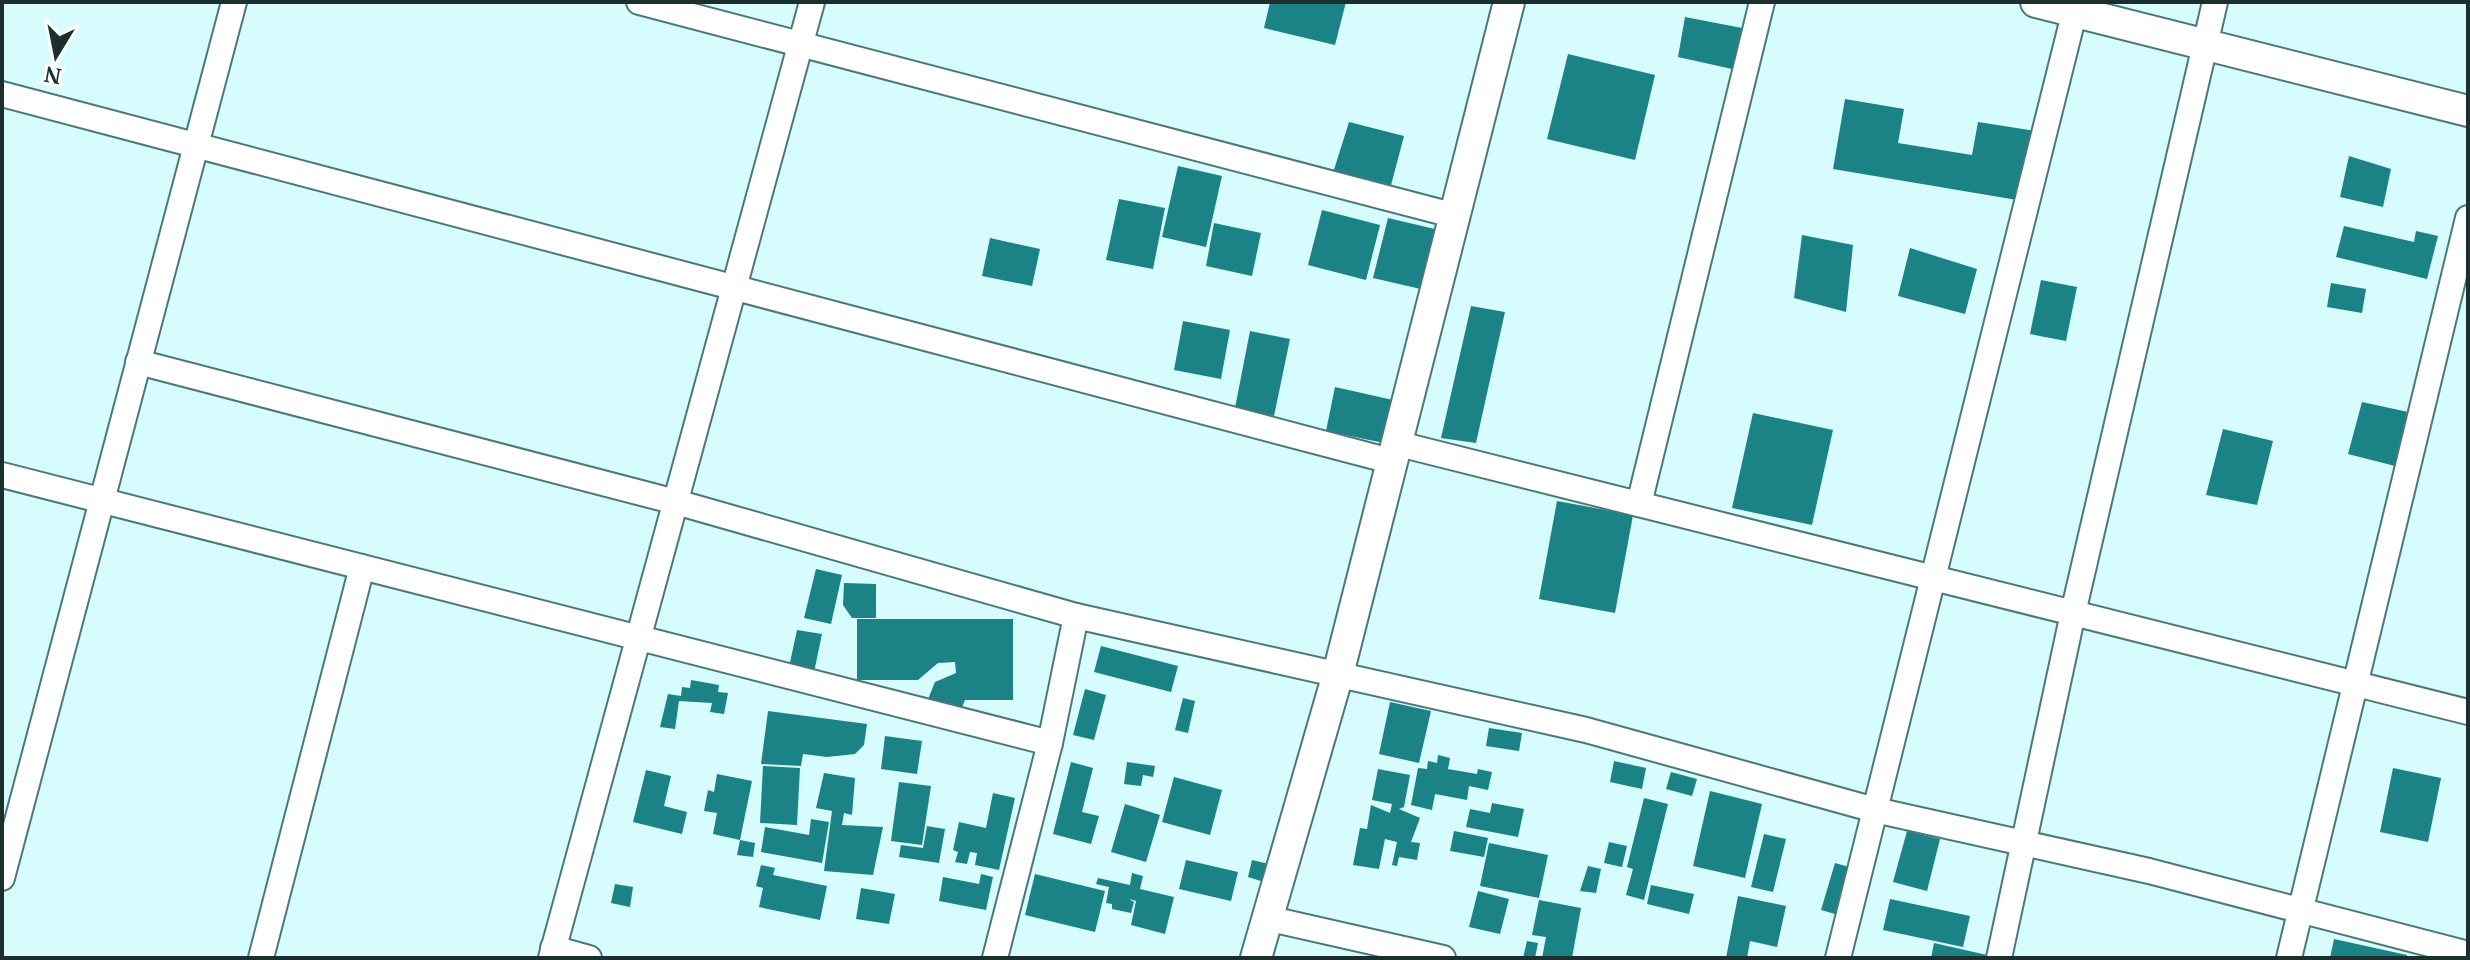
<svg xmlns="http://www.w3.org/2000/svg" width="2470" height="960" viewBox="0 0 2470 960" font-family="'PT Serif',serif">
  <rect width="100%" height="100%" fill="#d6fcfd"/>
  <g fill="#1b8285">
    <polygon points="1270,2 1346,2 1335,45 1264,28"/>
    <polygon points="1685,17 1742,28 1732,69 1678,57"/>
    <polygon points="1568,54 1655,75 1635,160 1547,139"/>
    <polygon points="1845,99 1904,109 1898,143 1972,155 1978,122 2035,131 2023,201 1833,169"/>
    <polygon points="1349,122 1404,136 1390,189 1333,173"/>
    <polygon points="2349,156 2391,169 2383,207 2340,197"/>
    <polygon points="1178,166 1222,176 1206,247 1162,237"/>
    <polygon points="1119,199 1165,208 1153,269 1106,260"/>
    <polygon points="1322,210 1380,225 1366,280 1308,265"/>
    <polygon points="1388,218 1439,230 1425,290 1373,278"/>
    <polygon points="1214,223 1261,233 1252,276 1206,266"/>
    <polygon points="2344,226 2414,242 2416,231 2438,236 2427,279 2336,257"/>
    <polygon points="1802,235 1853,245 1846,312 1794,298"/>
    <polygon points="990,238 1040,249 1032,286 982,276"/>
    <polygon points="1910,248 1977,269 1965,314 1898,296"/>
    <polygon points="2041,280 2077,287 2066,341 2030,334"/>
    <polygon points="2331,283 2366,289 2362,313 2327,307"/>
    <polygon points="1471,306 1505,312 1476,443 1441,438"/>
    <polygon points="1183,321 1230,330 1221,379 1174,370"/>
    <polygon points="1250,331 1290,339 1274,416 1235,408"/>
    <polygon points="1335,387 1393,400 1384,443 1326,431"/>
    <polygon points="2362,402 2408,412 2395,466 2348,454"/>
    <polygon points="1753,413 1833,430 1812,525 1732,508"/>
    <polygon points="2223,429 2273,441 2257,505 2206,495"/>
    <polygon points="1557,501 1633,515 1615,613 1539,599"/>
    <polygon points="816,569 842,575 831,624 804,618"/>
    <polygon points="844,583 876,584 876,618 852,618 843,605"/>
    <polygon points="857,619 1013,619 1013,700 965,700 958,717 926,704 935,682 956,673 955,662 938,663 918,680 857,680"/>
    <polygon points="797,630 822,634 813,677 788,672"/>
    <polygon points="1101,646 1178,666 1171,692 1094,672"/>
    <polygon points="691,680 719,685 718,692 728,693 724,714 710,712 712,703 679,701 675,729 660,727 668,694 681,696 682,687 690,688"/>
    <polygon points="1085,689 1106,695 1094,740 1073,735"/>
    <polygon points="1183,698 1195,701 1188,733 1175,730"/>
    <polygon points="1390,702 1431,711 1419,763 1379,754"/>
    <polygon points="768,711 867,724 864,745 855,754 827,757 803,754 801,766 761,764"/>
    <polygon points="1489,728 1522,733 1519,751 1486,746"/>
    <polygon points="885,736 922,741 917,774 881,769"/>
    <polygon points="1438,755 1450,758 1448,769 1477,774 1478,769 1492,772 1488,790 1469,786 1467,800 1435,794 1432,810 1411,805 1418,768 1427,769 1428,761 1437,763"/>
    <polygon points="1614,761 1646,768 1642,789 1610,782"/>
    <polygon points="1071,762 1093,768 1082,812 1099,816 1091,844 1053,834"/>
    <polygon points="1127,762 1155,766 1153,777 1143,775 1141,786 1124,784"/>
    <polygon points="763,766 800,768 797,825 760,823"/>
    <polygon points="2393,768 2441,778 2428,842 2380,832"/>
    <polygon points="1378,769 1410,775 1404,807 1399,809 1420,818 1411,842 1420,843 1417,860 1399,857 1397,866 1392,865 1397,842 1385,839 1379,869 1353,865 1360,828 1367,829 1371,805 1390,813 1392,804 1372,800"/>
    <polygon points="646,770 671,776 664,806 687,812 682,834 633,822"/>
    <polygon points="1671,772 1697,779 1692,796 1666,789"/>
    <polygon points="824,773 855,778 852,815 844,813 842,825 883,827 873,875 824,871 832,811 816,808"/>
    <polygon points="717,774 752,781 740,840 713,834 717,813 704,811 708,790 714,792"/>
    <polygon points="1174,777 1222,790 1210,835 1162,822"/>
    <polygon points="899,782 931,786 922,845 891,841"/>
    <polygon points="1710,791 1762,804 1745,878 1693,866"/>
    <polygon points="993,793 1015,798 999,870 975,865 977,853 970,852 967,864 955,862 958,852 953,850 959,822 986,828"/>
    <polygon points="1644,798 1668,804 1644,900 1626,895 1633,869 1627,867"/>
    <polygon points="1492,803 1524,809 1518,837 1466,827 1470,809 1490,813"/>
    <polygon points="1125,804 1160,815 1146,862 1111,852"/>
    <polygon points="811,819 829,822 822,863 761,852 765,827 809,835"/>
    <polygon points="927,826 945,829 939,863 899,857 901,845 923,848"/>
    <polygon points="1454,831 1488,838 1484,857 1450,851"/>
    <polygon points="1907,831 1940,839 1927,891 1893,882"/>
    <polygon points="1764,834 1786,839 1773,892 1751,887"/>
    <polygon points="740,840 755,843 753,857 737,855"/>
    <polygon points="1609,842 1627,846 1622,867 1604,863"/>
    <polygon points="1489,843 1548,855 1539,898 1480,886"/>
    <polygon points="1186,860 1238,872 1231,901 1179,889"/>
    <polygon points="1252,860 1269,864 1264,882 1248,877"/>
    <polygon points="1835,863 1856,869 1842,916 1821,910"/>
    <polygon points="761,865 775,868 773,875 827,886 820,920 759,907 763,888 756,886"/>
    <polygon points="1588,866 1601,869 1596,893 1580,891"/>
    <polygon points="1132,873 1143,876 1140,889 1174,897 1165,934 1131,925 1136,901 1129,899 1134,902 1131,913 1112,909 1112,904 1106,903 1109,887 1096,884 1098,878 1130,885"/>
    <polygon points="981,874 993,877 986,910 939,901 943,877 979,884"/>
    <polygon points="1035,874 1105,891 1095,932 1025,915"/>
    <polygon points="615,884 633,887 630,907 611,903"/>
    <polygon points="1651,885 1694,894 1689,914 1647,904"/>
    <polygon points="861,888 895,894 889,924 856,919"/>
    <polygon points="1478,891 1509,899 1500,934 1469,927"/>
    <polygon points="1738,896 1786,906 1777,947 1750,941 1747,958 1726,958"/>
    <polygon points="1890,899 1970,916 1963,947 1883,930"/>
    <polygon points="1539,900 1581,908 1572,958 1542,958 1546,937 1532,935"/>
    <polygon points="2334,939 2407,955 2407,958 2330,958"/>
    <polygon points="1527,941 1538,943 1535,958 1523,958"/>
    <polygon points="1934,943 1987,955 1987,958 1931,958"/>
  </g>
  <g fill="none" stroke-linecap="round" stroke-linejoin="round">
    <g stroke="#4c787a" stroke-width="28">
      <g id="minor">
        <polyline points="639,2 1456,216"/>
        <polyline points="2,94 1394,462"/>
        <polyline points="138,362 676,502 1076,616 1586,730 1875,810 2149,871 2468,954"/>
        <polyline points="1399,444 2468,712"/>
        <polyline points="2,475 1050,743"/>
        <polyline points="1639,504 1762,2"/>
        <polyline points="2,878 234,2"/>
        <polyline points="1266,918 1443,958"/>
        <polyline points="553,948 589,958"/>
        <polyline points="261,958 362,567"/>
        <polyline points="551,958 812,2"/>
        <polyline points="995,958 1050,743 1076,616"/>
        <polyline points="1838,958 2077,2"/>
        <polyline points="1999,958 2073,613 2215,2"/>
        <polyline points="2289,958 2468,218"/>
      </g>
    </g>
    <g stroke="#4c787a" stroke-width="34">
      <g id="tertiary">
        <polyline points="2036,2 2468,111"/>
        <polyline points="1256,958 1338,674 1509,2"/>
      </g>
    </g>
    <use href="#minor" stroke="#fff" stroke-width="24"/>
    <use href="#tertiary" stroke="#fff" stroke-width="30"/>
  </g>
  <rect width="2470" height="960" fill="none" stroke="#1c2f2f" stroke-width="8"/>
  <g transform="translate(56 56) rotate(190)" stroke="#ffffff" stroke-width="6" paint-order="stroke">
  <path d="M0-6L14 30L0 20L-14 30Z" fill="#1c2f2f"/>
  <text y="-12" font-size="22" font-weight="bold" text-anchor="middle" fill="#1c2f2f">N</text>
  </g>
</svg>
